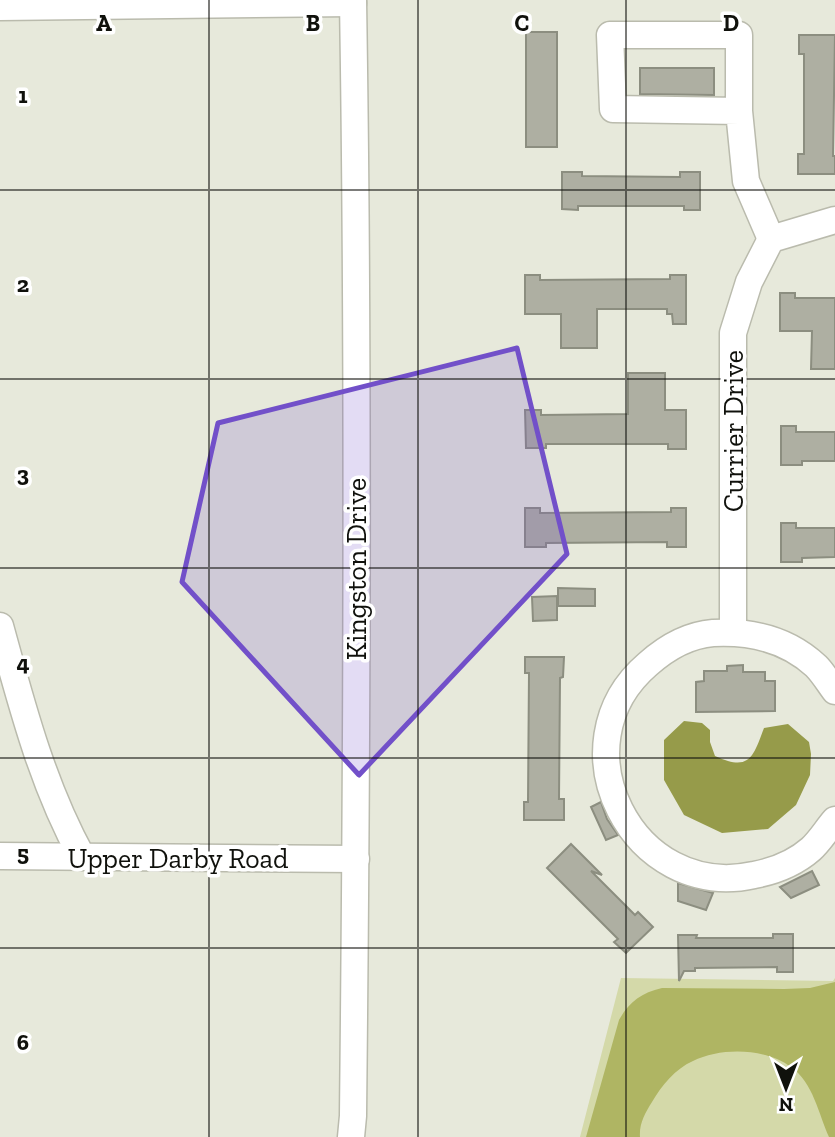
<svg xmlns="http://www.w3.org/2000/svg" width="835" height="1137" viewBox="0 0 835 1137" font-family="'Zilla Slab',serif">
  <rect width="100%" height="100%" fill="#e7e9db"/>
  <polygon fill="#d4d9a9" points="621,978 833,981 835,978 835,1137 580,1137"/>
  <path fill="#afb563" d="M835,982V1137H829C819,1115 813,1082 791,1067C766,1048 721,1047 693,1061C675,1069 662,1085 652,1102C645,1113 639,1124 640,1137H586L619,1020C629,1002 641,993 662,988L784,989L810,988Z"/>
  <path fill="#969b4a" d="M684,721L702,723L710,730V742L715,756C750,772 753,757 764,728L788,724L809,742L811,754L810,775L796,805L768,829L722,833L684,815L664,780V740Z"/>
  <g fill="#aeafa2" stroke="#8c8e80" stroke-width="2">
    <rect x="526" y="32" width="31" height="115"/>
    <polygon points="799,35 835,35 833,156 835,156 835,174 798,174 798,154 804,154 804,54 799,54"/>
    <polygon points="640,68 714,68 714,95 640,94"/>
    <polygon points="562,172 582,172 582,176 680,177 680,172 700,172 700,210 684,210 684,206 578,206 578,210 562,209"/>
    <polygon points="525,275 540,275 540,280 670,279 670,275 686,275 686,324 673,324 672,314 667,314 667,309 597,309 597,348 561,348 561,314 525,314"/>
    <polygon points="780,293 795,293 795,298 835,298 835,369 811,369 812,331 780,331"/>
    <polygon points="628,373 665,373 665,410 686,410 686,449 668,449 668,444 546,444 546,448 526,448 525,410 541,410 541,415 628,414"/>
    <polygon points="781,426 796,426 796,432 835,432 835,461 802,461 802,465 781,465"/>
    <polygon points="525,508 540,508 540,513 671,512 671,508 686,508 686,547 667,547 667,542 546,543 546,547 525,547"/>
    <polygon points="781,523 796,523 796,528 835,528 835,557 802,558 802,562 781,562"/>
    <polygon points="558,588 595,589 595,606 558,606"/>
    <polygon points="557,596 557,620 533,621 532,597"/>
    <polygon points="525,657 564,657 563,677 560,678 559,799 564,799 564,820 524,820 524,802 528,802 529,673 525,673"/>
    <polygon points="743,665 743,672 765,672 765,681 775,681 775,711 696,712 696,682 704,681 704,671 727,671 727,666"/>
    <polygon points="601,802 607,819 618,835 606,840 591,807"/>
    <polygon points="571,844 602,875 591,871 635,915 638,912 653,927 626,953 614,942 618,939 547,868"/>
    <polygon points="812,871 819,885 791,898 780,887"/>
    <polygon points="678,883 713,893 706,910 678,901"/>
    <polygon points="773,934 793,934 793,972 777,972 777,967 695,968 695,971 684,971 679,981 678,935 697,935 696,938 773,938"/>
  </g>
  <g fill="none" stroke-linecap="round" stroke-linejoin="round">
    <g stroke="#babbad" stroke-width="29">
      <g id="minor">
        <polyline points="0,7 353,3"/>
        <polyline points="739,111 613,109 610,35 739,35 739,111 746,181 771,239"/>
        <path d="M0,626C22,706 42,784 82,857"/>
        <polyline points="733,632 733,333 749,282 771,239 835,220"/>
        <path d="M835,691C829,683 823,673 816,666C787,639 751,631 713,633C689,635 666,648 648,664C553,745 633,902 754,875C775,871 795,863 811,849C820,841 827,829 835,820"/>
        <polyline points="0,856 356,859"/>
        <path d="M351,1137L353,1116C357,744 359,372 353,0"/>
      </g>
    </g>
    <use href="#minor" stroke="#fff" stroke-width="26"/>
  </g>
  <path fill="#7250c9" fill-opacity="0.2" stroke="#7250c9" stroke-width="5" stroke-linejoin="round" d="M517,348L567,554L359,775L182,582L218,423Z"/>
  <path fill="none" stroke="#10110c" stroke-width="2" stroke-opacity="0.55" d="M209,0V1137M418,0V1137M626,0V1137M0,190H835M0,379H835M0,568H835M0,758H835M0,948H835"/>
  <g text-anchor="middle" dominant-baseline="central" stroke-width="7" stroke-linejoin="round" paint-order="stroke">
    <g font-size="28" fill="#10110c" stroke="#fff">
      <text transform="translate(733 431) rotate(-90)">Currier Drive</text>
      <text transform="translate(356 569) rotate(-90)">Kingston Drive</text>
      <text x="178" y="858">Upper Darby Road</text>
    </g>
  </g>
  <g font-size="23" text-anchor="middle" font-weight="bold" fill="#10110c" stroke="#fff" stroke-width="7" stroke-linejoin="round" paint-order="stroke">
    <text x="104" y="31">A</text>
    <text x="313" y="31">B</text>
    <text x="522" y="31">C</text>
    <text x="731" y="31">D</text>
    <text x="23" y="103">1</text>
    <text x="23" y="292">2</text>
    <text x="23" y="482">3</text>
    <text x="23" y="671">4</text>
    <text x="23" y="861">5</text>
    <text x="23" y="1050">6</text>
  </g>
  <g transform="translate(786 1088) rotate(180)" stroke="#ffffff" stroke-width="5" paint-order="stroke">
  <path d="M0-5L12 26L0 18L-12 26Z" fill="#10110c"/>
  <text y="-10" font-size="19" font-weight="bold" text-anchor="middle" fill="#10110c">N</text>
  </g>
</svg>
